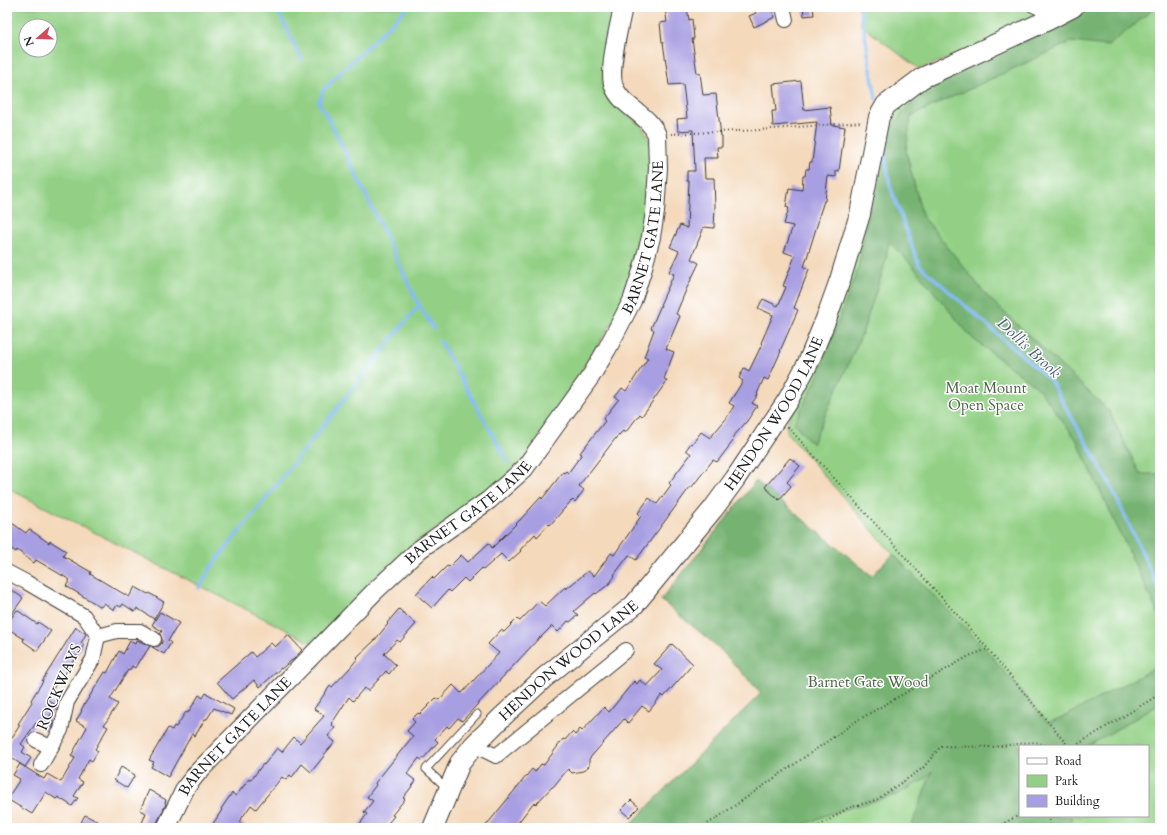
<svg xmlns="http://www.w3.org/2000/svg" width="1167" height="835" viewBox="0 0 1167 835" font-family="Cardo,serif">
  <rect width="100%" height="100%" fill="#fff"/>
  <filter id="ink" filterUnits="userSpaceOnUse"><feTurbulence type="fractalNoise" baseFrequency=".025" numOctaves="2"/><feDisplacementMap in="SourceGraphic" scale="8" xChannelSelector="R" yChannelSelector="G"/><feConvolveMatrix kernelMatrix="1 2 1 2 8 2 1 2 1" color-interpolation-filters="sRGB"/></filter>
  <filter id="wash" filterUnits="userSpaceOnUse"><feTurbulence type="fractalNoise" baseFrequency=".012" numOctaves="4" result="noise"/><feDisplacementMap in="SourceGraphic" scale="16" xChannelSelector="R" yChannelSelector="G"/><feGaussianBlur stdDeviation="0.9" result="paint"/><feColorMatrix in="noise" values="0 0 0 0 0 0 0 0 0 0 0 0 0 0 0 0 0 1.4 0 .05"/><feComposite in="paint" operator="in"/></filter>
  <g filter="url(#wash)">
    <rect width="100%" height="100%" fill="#f4d9bb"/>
    <g fill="#93d085" stroke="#587650" fill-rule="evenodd">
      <path d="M7,7H615L602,79L604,91L615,106L642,126L648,136L652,150L650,181L642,242L612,323L526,457L488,495L411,545L314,644L7,488ZM26,26H50V50H26Z"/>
      <polygon points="859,7 1034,7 1043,23 919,69 861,25"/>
      <path d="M1080,7H1160V828H627L761,693L718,647L661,600L756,481L872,576L893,554L788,434L786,425L812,365L886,105ZM1020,746H1148V816H1020Z"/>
    </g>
    <g fill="#76b272" stroke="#496747">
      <polygon points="1080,7 1156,7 1108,46 1071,42 911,116 906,151 922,215 988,297 1109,411 1140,474 1160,474 1160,618 1076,439 1038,388 972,338 911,264 889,242 885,264 862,334 812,444 794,423 815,383 858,269 875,177 890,129 927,83"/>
      <polygon points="756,481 872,576 893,554 983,646 1048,723 1069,714 1160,665 1160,704 1088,746 1020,746 1020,816 1071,816 1071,828 909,828 911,827 932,771 925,779 896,795 829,814 796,828 627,828 761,693 718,647 661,600"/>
    </g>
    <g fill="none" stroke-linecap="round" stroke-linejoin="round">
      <g stroke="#87bcf5" stroke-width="3.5">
        <polyline points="276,7 302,60"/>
        <polyline points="860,7 876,99"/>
        <polyline points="883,143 890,186 919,265 1050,380 1109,482 1160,591"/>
        <polyline points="419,305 434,329"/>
        <polyline points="440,341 508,462"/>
        <polyline points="199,588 213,565 419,305 332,125 319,103 323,90 408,7"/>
      </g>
    </g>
    <g id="blocks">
      <g fill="#a89ee2">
        <polygon points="669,7 687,7 689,20 692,19 694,39 692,39 697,73 700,73 703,95 716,94 721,136 722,136 722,147 717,147 718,158 704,158 705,178 714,178 715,207 714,228 704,227 691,259 699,263 686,290 676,314 680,316 666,349 674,352 664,379 667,381 642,416 640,414 625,433 623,431 619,435 619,434 581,483 579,486 584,490 575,502 573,500 571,502 571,501 550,525 549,524 537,537 535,534 520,550 521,551 509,562 501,554 483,570 482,568 468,582 464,578 450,592 448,590 432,608 416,594 432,577 434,579 447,566 449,567 461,555 468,562 489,543 492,548 520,520 541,497 542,499 563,472 564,473 566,471 568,473 582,454 580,453 605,421 603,419 619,399 615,397 622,388 626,391 648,358 644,357 654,330 651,328 661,305 660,305 674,274 669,272 679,251 670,247 680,225 687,228 689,181 687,181 687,171 695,171 693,130 678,131 677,119 687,118 683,84 669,85 663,42 662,42 660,23 667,22 665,8"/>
        <polygon points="753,7 770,7 775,17 754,27 749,16 756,13"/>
        <polygon points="803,7 813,7 814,15 804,16"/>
        <polygon points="801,81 804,110 830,107 832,125 845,127 839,171 836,171 836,177 828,176 825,201 824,201 818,219 819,219 804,267 809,269 794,308 798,310 780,351 781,351 768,380 764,378 757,394 758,395 752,403 757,406 747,421 732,438 734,440 717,462 713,460 691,488 690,487 636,560 629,555 614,575 615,576 609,584 596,594 595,593 574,611 578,615 570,622 568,621 558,632 552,626 540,638 540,637 462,721 458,718 449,728 447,726 435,739 438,742 422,760 419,758 407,774 416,781 403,798 405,799 392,815 394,816 384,828 357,828 367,814 364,812 373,801 367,797 376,785 375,783 413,736 407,731 415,722 412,719 418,713 420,714 436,698 439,700 453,685 461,693 462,692 462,693 499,653 488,644 501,630 504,632 517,619 520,621 539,601 545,606 565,587 566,589 588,571 594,576 611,553 614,555 641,516 638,513 649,498 657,504 671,485 669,483 691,454 686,450 691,443 692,444 701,432 710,438 725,420 734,406 729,403 743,381 739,378 744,368 749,371 762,344 761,343 773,315 758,308 763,299 778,306 786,287 783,286 795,256 784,252 793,226 784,224 789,208 786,207 789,188 802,190 803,176 805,176 806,169 809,169 810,162 812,162 817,122 773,126 772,111 776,111 773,84"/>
        <polygon points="790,458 800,466 787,482 791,486 779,500 765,487"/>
        <polygon points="12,523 26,533 29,529 49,543 50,541 66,551 63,556 91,572 90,574 129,597 135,587 148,594 149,593 164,602 154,619 137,608 135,612 123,604 121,607 117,605 114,610 104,603 101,607 66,586 70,580 36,560 34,563 17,550 16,552 7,546 7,530"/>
        <polygon points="10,589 23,598 7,621 7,594"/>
        <polygon points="399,609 416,624 400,642 397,640 384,654 396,665 389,674 386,671 368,691 364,688 353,701 349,697 332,723 333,724 332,726 335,728 328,736 335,742 323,756 324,756 311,772 302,764 292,777 290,775 286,780 282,777 256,809 251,805 239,822 248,828 210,828 222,810 221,809 232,793 236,796 249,779 251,780 263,764 264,765 277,748 282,752 294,737 300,743 324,716 314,709 330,686 332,687 349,669 358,658 357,657 374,641 388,624 387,623"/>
        <polygon points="17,610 37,624 38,622 51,631 37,651 23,641 24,639 7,628 7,624"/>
        <polygon points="160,612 179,623 168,641 171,643 164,654 152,647 159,646 162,643 162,639 160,634 162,631 152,625"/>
        <polygon points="76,627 86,634 81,643 84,645 62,678 60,677 47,699 57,706 49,717 54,721 53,727 50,732 36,723 21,744 25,747 22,752 31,758 25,767 7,755 7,745 20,725 18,724 32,702 31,700 43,681 42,681"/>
        <polygon points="288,635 302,650 293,660 292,660 281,669 281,668 260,687 254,680 232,699 217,682 251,652 255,657 271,643 275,647"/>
        <polygon points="137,640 150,646 141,660 140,659 135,668 132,666 129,671 128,670 110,699 118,704 104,725 108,727 95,749 98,751 92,761 89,759 78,779 83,782 74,796 78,798 72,806 58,797 56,799 46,792 32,814 7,799 20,779 13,775 20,764 44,779 47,774 61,782 75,758 71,756 87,727 76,721 82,711 81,710 105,672 107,673 119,651 123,654 130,641 135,644"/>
        <polygon points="672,644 693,664 664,697 662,695 649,711 642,706 628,723 624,719 589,759 589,766 583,771 572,773 568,769 553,787 552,787 536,804 534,802 514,828 484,828 532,769 535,772 541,764 544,765 563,739 565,740 572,732 575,735 580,729 582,731 604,707 609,712 634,681 637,684 640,680 647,686 662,670 654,664"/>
        <polygon points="206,693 234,709 231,715 214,708 207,719 205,719 195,736 192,734 168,777 151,767 154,762 149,760 168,728 172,730 174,726 176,727 186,712 188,713 199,695 203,698"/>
        <polygon points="121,767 135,775 127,788 114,780"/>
        <polygon points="149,790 166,800 165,803 166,804 157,823 156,828 140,828 146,813 140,810"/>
        <polygon points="631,800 639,807 629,817 621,810"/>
        <polygon points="85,815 110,828 78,828"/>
      </g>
    </g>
  </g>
  <g filter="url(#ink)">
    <use href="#blocks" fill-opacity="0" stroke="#3c3834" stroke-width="1"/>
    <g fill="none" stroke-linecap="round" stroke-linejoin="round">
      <g stroke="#3c3834" stroke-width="9">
        <g id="service">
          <polyline points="1030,7 1048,16"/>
          <polyline points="447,788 426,769 477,714"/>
        </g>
      </g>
      <g stroke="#3c3834" stroke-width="16">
        <g id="minor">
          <polyline points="783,7 786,20"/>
          <polyline points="7,572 26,582 84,616 98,636 93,659 67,702 61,730 41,765"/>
          <polyline points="98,636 117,631 140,631 154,639"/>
          <polyline points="36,740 50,747"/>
          <polyline points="474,745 496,756 626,650"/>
        </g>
      </g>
      <g stroke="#3c3834" stroke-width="20">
        <g id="tertiary">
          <path id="s1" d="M166,828L186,787L198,772L375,591L420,549L489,500L524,469L591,376L607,349L632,301L642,271L651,237L655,212L658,168L657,135C650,119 635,112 623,100C619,96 615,90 613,84C609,65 619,27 623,7"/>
        </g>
      </g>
      <g stroke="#3c3834" stroke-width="22">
        <g id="secondary">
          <path id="s2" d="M433,828L460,763L474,745L502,717L544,678L634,605L713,509L735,479L788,400L808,363L826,319L840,280L860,214L879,117L886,105L922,78L1048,20L1073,7"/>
        </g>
      </g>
      <g stroke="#3c3834" stroke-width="2" stroke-dasharray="1 3" stroke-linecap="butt">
        <polyline points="671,134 759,130 862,122"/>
        <polyline points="788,427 988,649 1068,746"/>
        <polyline points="1075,746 1160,694"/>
        <polyline points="1049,816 1050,828"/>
        <polyline points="701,828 717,818 858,720 969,656 988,649"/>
        <polyline points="816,828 848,808 876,800 923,768 941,746 993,747 1035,742 1048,746"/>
        <polyline points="994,828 1020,815"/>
      </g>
      <use href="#service" stroke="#fff" stroke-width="7"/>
      <use href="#minor" stroke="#fff" stroke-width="14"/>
      <use href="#tertiary" stroke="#fff" stroke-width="18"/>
      <use href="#secondary" stroke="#fff" stroke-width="20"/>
    </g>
  </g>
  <g text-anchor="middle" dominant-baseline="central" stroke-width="3" stroke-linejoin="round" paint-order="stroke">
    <g font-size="15" fill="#1c1c1c" stroke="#fff">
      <text stroke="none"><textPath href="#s1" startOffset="776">BARNET GATE LANE</textPath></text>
      <text stroke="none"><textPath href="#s2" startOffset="544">HENDON WOOD LANE</textPath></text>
      <text stroke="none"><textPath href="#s1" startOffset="440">BARNET GATE LANE</textPath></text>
      <text stroke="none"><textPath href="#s2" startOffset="220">HENDON WOOD LANE</textPath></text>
      <text transform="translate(59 687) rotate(-67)">ROCKWAYS</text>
      <text stroke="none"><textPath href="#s1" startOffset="116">BARNET GATE LANE</textPath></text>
    </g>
    <g font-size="15" fill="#4c6446" stroke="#fff">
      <text x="986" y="388">Moat Mount<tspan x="986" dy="17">Open Space</tspan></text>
      <text x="868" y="682">Barnet Gate Wood</text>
    </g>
    <g font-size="16" font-style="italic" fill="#475c73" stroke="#fff">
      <text transform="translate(1029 348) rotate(43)">Dollis Brook</text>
    </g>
  </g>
  <rect width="1167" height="835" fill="none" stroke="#fff" stroke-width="24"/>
  <rect x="1019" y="745" width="130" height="72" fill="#ffffff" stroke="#a4a4a4"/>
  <rect x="1027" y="758" width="20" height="6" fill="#ffffff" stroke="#a4a4a4"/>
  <text x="1055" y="765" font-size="12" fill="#1c1c1c">Road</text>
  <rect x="1027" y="775" width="20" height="12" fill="#93d085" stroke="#a4a4a4"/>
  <text x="1055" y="785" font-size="12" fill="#1c1c1c">Park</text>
  <rect x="1027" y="795" width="20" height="12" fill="#a89ee2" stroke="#a4a4a4"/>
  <text x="1055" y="805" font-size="12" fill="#1c1c1c">Building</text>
  <g transform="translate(38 38) rotate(250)"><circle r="19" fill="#ffffff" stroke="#a4a4a4"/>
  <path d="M0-3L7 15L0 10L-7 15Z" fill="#d1495b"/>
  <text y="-6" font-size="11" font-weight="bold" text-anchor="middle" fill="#1c1c1c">N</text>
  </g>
</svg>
